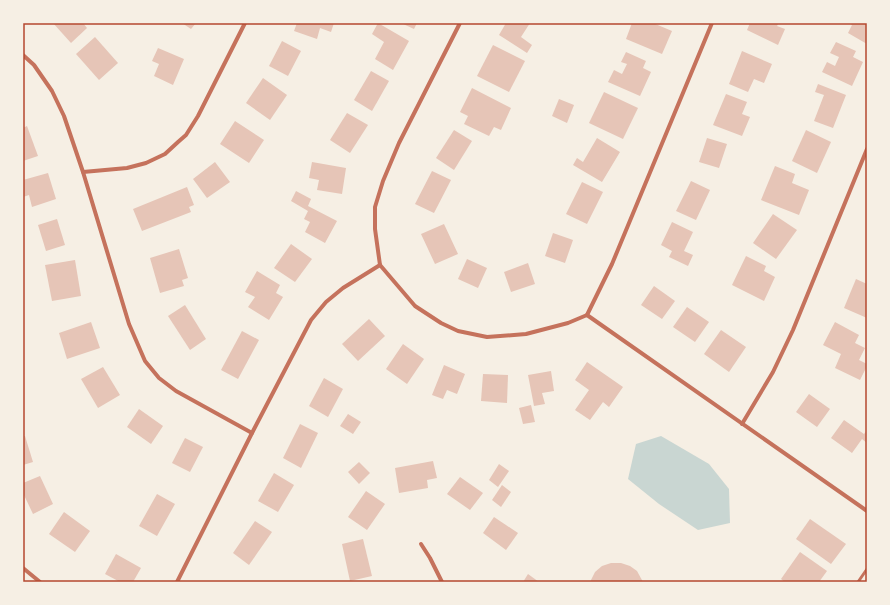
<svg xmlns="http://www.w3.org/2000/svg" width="890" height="605" viewBox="0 0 890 605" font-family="Jost,sans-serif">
  <rect width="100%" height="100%" fill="#f6efe4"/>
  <polygon fill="#c9d6d2" points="661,436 709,464 729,489 730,523 698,530 659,504 628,479 636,444"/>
  <g fill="#e6c5b7">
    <polygon points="53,23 83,23 87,28 71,43"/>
    <polygon points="182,23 196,23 191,29"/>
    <polygon points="297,23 334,23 331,32 320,28 317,39 294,31"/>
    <polygon points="378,23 409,41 393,70 375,59 384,42 372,34"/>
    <polygon points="401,23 417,23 414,29"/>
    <polygon points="506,23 530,23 521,37 532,45 527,53 499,35"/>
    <polygon points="632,23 653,23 672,31 662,54 626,39"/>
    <polygon points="750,23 779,23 777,26 785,29 778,45 747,30"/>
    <polygon points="849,23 867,23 867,44 848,33 852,25"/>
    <polygon points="95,37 118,63 99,80 76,54"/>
    <polygon points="282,41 301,51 288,76 269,66"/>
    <polygon points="836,42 856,51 853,57 863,62 852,86 822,72 827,62 835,66 839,57 830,53"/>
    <polygon points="493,45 525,61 509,92 477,76"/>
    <polygon points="158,48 184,59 173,85 154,76 159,64 152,61"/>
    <polygon points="742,51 772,64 764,83 754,79 748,92 729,84"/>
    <polygon points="626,52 646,61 643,68 651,72 640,96 608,82 614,70 622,74 627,64 621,62"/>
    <polygon points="371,71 389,81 372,111 354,100"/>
    <polygon points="263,78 287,95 270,120 246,103"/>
    <polygon points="818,84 846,95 833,128 814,121 824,95 815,92"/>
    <polygon points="472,88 511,108 501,130 494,127 489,136 464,124 468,116 460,112"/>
    <polygon points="604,92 638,108 623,139 589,123"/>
    <polygon points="726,94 747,102 742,114 750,117 742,136 713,125"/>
    <polygon points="559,99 574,105 567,123 552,116"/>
    <polygon points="347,113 368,125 350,153 330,140"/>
    <polygon points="235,121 264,140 249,163 220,144"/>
    <polygon points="27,126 38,156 23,161 23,128"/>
    <polygon points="454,130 472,141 454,170 436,158"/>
    <polygon points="806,130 831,142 817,173 792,161"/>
    <polygon points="597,138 620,152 602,182 573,165 577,158 583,162"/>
    <polygon points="707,138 727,144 719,168 699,162"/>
    <polygon points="215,162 230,182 207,198 193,179"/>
    <polygon points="312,162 346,168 342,194 317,190 319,180 309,178"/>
    <polygon points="775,166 795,174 792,183 809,190 799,215 761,200"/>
    <polygon points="432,171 451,180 434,213 415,204"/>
    <polygon points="48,173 56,199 32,207 29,195 23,197 23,180"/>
    <polygon points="691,181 710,190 696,220 676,211"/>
    <polygon points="582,182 603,192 587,224 566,214"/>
    <polygon points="187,187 194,205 189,207 191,212 142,231 133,209"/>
    <polygon points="296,191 311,199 308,206 337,221 325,243 305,232 310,222 304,219 308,211 291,201"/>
    <polygon points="773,214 797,230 776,259 753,243"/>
    <polygon points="57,219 65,245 46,251 38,225"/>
    <polygon points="672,222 693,232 684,251 693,255 688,266 669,257 672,251 661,245"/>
    <polygon points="444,224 458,254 435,264 421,234"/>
    <polygon points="553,233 573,240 565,263 545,256"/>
    <polygon points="291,244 312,259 295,282 274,268"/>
    <polygon points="179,249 188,278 182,280 184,286 160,293 150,258"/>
    <polygon points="746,256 766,266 764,271 775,277 764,301 732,285"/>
    <polygon points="467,259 487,268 478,288 458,279"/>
    <polygon points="75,260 81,296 52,301 45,265"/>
    <polygon points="528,263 535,284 511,292 504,272"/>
    <polygon points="257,271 280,285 276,293 283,297 269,320 248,307 255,297 245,292"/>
    <polygon points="856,279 867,284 867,318 844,308"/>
    <polygon points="654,286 675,301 662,319 641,305"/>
    <polygon points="185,305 206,339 190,350 168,316"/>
    <polygon points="687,307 709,322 695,342 673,327"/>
    <polygon points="369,319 385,336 358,361 342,344"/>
    <polygon points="91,322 100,348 67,359 59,333"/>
    <polygon points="835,322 859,335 855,343 865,348 859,360 867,364 867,366 860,380 835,368 841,354 823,345"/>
    <polygon points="721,330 746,347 729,372 704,354"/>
    <polygon points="242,331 259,340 238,379 221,370"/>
    <polygon points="403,344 424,359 407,384 386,369"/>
    <polygon points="587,362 623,387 609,407 603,402 590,420 575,410 589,390 575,380"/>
    <polygon points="444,365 465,374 457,394 447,390 443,399 432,395"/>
    <polygon points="103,367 120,395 98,408 81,379"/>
    <polygon points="551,371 554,391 542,393 545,404 534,406 528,375"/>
    <polygon points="483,374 508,375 507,403 481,401"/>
    <polygon points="324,378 343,389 328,417 309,406"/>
    <polygon points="809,394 830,409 817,427 796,412"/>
    <polygon points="531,405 535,422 523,424 519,408"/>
    <polygon points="139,409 163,426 151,444 127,427"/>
    <polygon points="348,414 361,422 353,434 340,426"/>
    <polygon points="844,420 864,434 867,430 867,443 862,439 852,453 831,438"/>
    <polygon points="300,424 318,433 301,468 283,458"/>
    <polygon points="23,436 25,436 33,462 23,465"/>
    <polygon points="185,438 203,447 190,472 172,463"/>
    <polygon points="433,461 437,478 427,480 428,488 399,493 395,468"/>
    <polygon points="359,462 370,473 359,484 348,472"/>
    <polygon points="499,464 509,471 498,487 489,480"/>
    <polygon points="274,473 294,485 278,512 258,501"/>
    <polygon points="40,476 53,504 33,514 23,493 23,483"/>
    <polygon points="460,477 483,493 470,510 447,494"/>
    <polygon points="502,485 511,492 501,507 492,500"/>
    <polygon points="366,491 385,504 367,530 348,517"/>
    <polygon points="157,494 175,504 157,536 139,526"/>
    <polygon points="64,512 90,531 75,552 49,534"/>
    <polygon points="494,517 518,533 506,550 483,533"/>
    <polygon points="810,519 846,544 831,564 796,539"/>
    <polygon points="255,521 272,532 249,565 233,553"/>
    <polygon points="363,539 372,576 350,581 342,544"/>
    <polygon points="800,552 827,571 819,582 785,582 781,579"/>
    <polygon points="116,554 141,568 133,582 120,582 105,574"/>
    <polygon points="611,563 621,563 630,566 637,571 643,582 590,582 595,572 602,566"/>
    <polygon points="528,574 539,582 523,582"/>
  </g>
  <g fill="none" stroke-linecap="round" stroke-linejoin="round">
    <polyline stroke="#c5725c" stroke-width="3" points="858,582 867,569"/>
    <g stroke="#c5725c" stroke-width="4">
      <polyline points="23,55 34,65 52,91 64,116 83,172 129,324 145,361 159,378 176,391 252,433"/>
      <polyline points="83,172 127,168 146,163 165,154 178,142 186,135 198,116 245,23"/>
      <polyline points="380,265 415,306 441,323 458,331 487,337 526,334 568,323 587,315 867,511"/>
      <polyline points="380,265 375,229 375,207 383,181 399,143 460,23"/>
      <polyline points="587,315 612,264 712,23"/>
      <polyline points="742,424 773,372 793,330 867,149"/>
      <polyline points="421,544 430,558 442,582"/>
      <polyline points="23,568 40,582"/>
      <polyline points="177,582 252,433 311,320 326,302 343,288 380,265"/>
    </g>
  </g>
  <rect width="890" height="605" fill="none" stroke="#f6efe4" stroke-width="48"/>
  <rect x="24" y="24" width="842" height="557" fill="none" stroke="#b5482f" stroke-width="1.5"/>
</svg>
